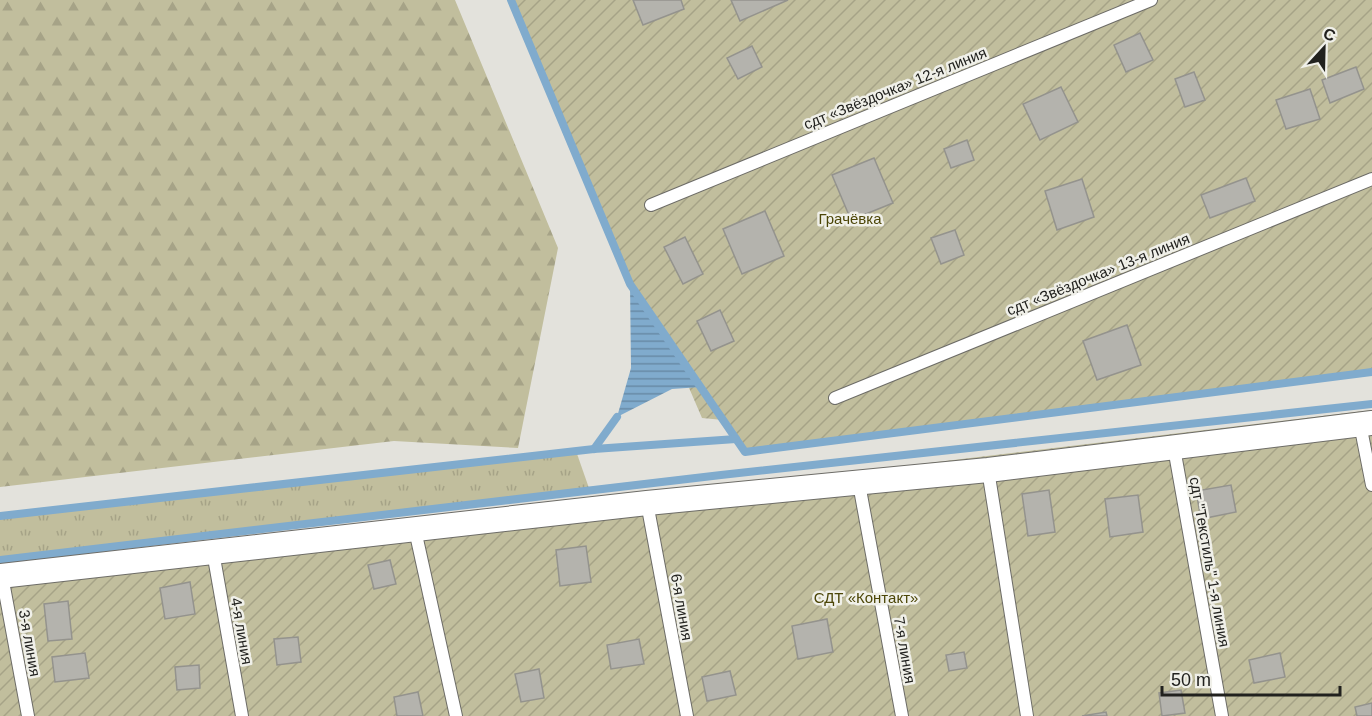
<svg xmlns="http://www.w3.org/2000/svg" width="1372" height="716" viewBox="0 0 1372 716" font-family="Arial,sans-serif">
  <defs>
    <pattern id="grass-tufts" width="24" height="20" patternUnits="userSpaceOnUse" patternTransform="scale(1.5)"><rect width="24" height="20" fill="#c1be9d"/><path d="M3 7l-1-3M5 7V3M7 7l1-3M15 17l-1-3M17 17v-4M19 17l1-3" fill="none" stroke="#a6a387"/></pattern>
    <pattern id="forest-firs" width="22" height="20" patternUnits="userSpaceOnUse" patternTransform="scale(1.5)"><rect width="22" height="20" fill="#c1be9d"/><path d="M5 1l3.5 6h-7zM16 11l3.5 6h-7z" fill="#a6a387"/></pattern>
    <pattern id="garden-furrows" width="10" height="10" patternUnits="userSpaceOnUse" patternTransform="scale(1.5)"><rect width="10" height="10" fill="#c1be9d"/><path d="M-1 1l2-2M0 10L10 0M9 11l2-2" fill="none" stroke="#a6a387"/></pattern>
    <pattern id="water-rules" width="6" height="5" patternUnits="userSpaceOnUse" patternTransform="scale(1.5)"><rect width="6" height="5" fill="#80abcd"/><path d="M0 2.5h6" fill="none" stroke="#688ba6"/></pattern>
  </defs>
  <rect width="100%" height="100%" fill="#e3e2dc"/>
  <polygon fill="url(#grass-tufts)" points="576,451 590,491 0,560 0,516"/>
  <polygon fill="url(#forest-firs)" points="0,0 455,0 558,248 518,448 394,441 0,487"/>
  <g fill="url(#garden-furrows)">
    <polygon points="511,0 1372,0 1372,372 745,452 723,420 702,418 668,339 630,284"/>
    <polygon points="1372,410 1372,716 0,716 0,574"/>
  </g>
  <polygon fill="url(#water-rules)" points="630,284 701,387 672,389 617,417 631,368"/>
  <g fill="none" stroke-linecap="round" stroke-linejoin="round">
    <g stroke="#80abcd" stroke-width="8">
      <polyline points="511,0 630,284 745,452 1372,372"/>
      <polyline points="594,449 617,417"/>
      <polyline points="0,516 594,449 736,439"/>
      <polyline points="0,560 721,475 1372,404"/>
    </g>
  </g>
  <g fill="#b4b3ad" stroke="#94938d" stroke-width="1.5">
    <polygon points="633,0 681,0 684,9 643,25"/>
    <polygon points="731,0 788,0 740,21"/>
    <polygon points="1140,33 1153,60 1126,72 1114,45"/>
    <polygon points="752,46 762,67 738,79 727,58"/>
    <polygon points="1356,67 1364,89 1330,103 1322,80"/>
    <polygon points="1194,72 1205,100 1185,107 1175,79"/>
    <polygon points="1061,87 1078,122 1040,140 1023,104"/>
    <polygon points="1310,89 1320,119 1286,129 1276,100"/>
    <polygon points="967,140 974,160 951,168 944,149"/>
    <polygon points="874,158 893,203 851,220 832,175"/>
    <polygon points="1246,178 1255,201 1210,218 1201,195"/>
    <polygon points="1082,179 1094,217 1057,230 1045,191"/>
    <polygon points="765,211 784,256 742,274 723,229"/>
    <polygon points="955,230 964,255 941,264 931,238"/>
    <polygon points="685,237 703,274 683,284 664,247"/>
    <polygon points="720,310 734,341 711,351 697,321"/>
    <polygon points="1127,325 1141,365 1097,380 1083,341"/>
    <polygon points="1231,485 1236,512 1201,519 1196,491"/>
    <polygon points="1049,490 1055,532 1028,536 1022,494"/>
    <polygon points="1138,495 1143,532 1110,537 1105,499"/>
    <polygon points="586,546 591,582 560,586 556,550"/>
    <polygon points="390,560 396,584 374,589 368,565"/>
    <polygon points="190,582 195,614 165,619 160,588"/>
    <polygon points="68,601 72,639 48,641 44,604"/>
    <polygon points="827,619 833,652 798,659 792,626"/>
    <polygon points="298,637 301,662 277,665 274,639"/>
    <polygon points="639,639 644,664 611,669 607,645"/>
    <polygon points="964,652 967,668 949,671 946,655"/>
    <polygon points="85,653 89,678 55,682 52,657"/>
    <polygon points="1280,653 1285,677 1254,683 1249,660"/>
    <polygon points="199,665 200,688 177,690 175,667"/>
    <polygon points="539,669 544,698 521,702 515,674"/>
    <polygon points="730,671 736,695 707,701 702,677"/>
    <polygon points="1181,690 1185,713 1162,716 1159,693"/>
    <polygon points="418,692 423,716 397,716 394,697"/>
    <polygon points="1372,703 1372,716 1357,716 1355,707"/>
    <polygon points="1106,712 1107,716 1082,716"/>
  </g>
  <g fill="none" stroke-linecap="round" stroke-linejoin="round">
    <g stroke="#6d6c67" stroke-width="14">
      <g id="service">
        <polyline points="651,205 1151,0"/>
        <polyline points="835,398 1372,179"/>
        <polyline points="1360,424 1372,485"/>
        <polyline points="1174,448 1222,716"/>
        <polyline points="988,470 1027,716"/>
        <polyline points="859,484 902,716"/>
        <polyline points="647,503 687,716"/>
        <polyline points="415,530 456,716"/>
        <polyline points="213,552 242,716"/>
        <polyline points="2,576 28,716"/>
      </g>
    </g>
    <g stroke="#6d6c67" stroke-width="26">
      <polyline id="minor" points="0,576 647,503 988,470 1372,423"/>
    </g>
    <use href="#service" stroke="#fff" stroke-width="12"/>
    <use href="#minor" stroke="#fff" stroke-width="24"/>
  </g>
  <g text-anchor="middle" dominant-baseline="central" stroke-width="5" stroke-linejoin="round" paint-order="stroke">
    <g font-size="15" fill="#21211e" stroke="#f0f0e9">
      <text transform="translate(895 88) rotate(-22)">сдт «Звёздочка» 12-я линия</text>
      <text transform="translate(1098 274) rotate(-22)">сдт «Звёздочка» 13-я линия</text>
      <text transform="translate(1210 562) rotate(80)">сдт "Текстиль" 1-я линия</text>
      <text transform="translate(682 607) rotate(80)">6-я линия</text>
      <text transform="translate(242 631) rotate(80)">4-я линия</text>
      <text transform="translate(30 643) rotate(80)">3-я линия</text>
      <text transform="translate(905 650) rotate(80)">7-я линия</text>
    </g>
    <g font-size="15" fill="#4c4607" stroke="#f0f0e9">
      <text x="850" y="218">Грачёвка</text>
      <text x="866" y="597">СДТ «Контакт»</text>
    </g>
  </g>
  <g transform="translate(1324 48) rotate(22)" stroke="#f0f0e9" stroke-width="4.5" paint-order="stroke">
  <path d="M0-4.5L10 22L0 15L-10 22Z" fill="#21211e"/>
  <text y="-9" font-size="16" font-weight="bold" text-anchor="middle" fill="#21211e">С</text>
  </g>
  <path d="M1162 686v9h178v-9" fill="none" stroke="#21211e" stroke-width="3"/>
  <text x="1171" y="686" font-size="18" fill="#21211e" stroke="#f0f0e9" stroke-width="4.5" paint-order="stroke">50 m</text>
</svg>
